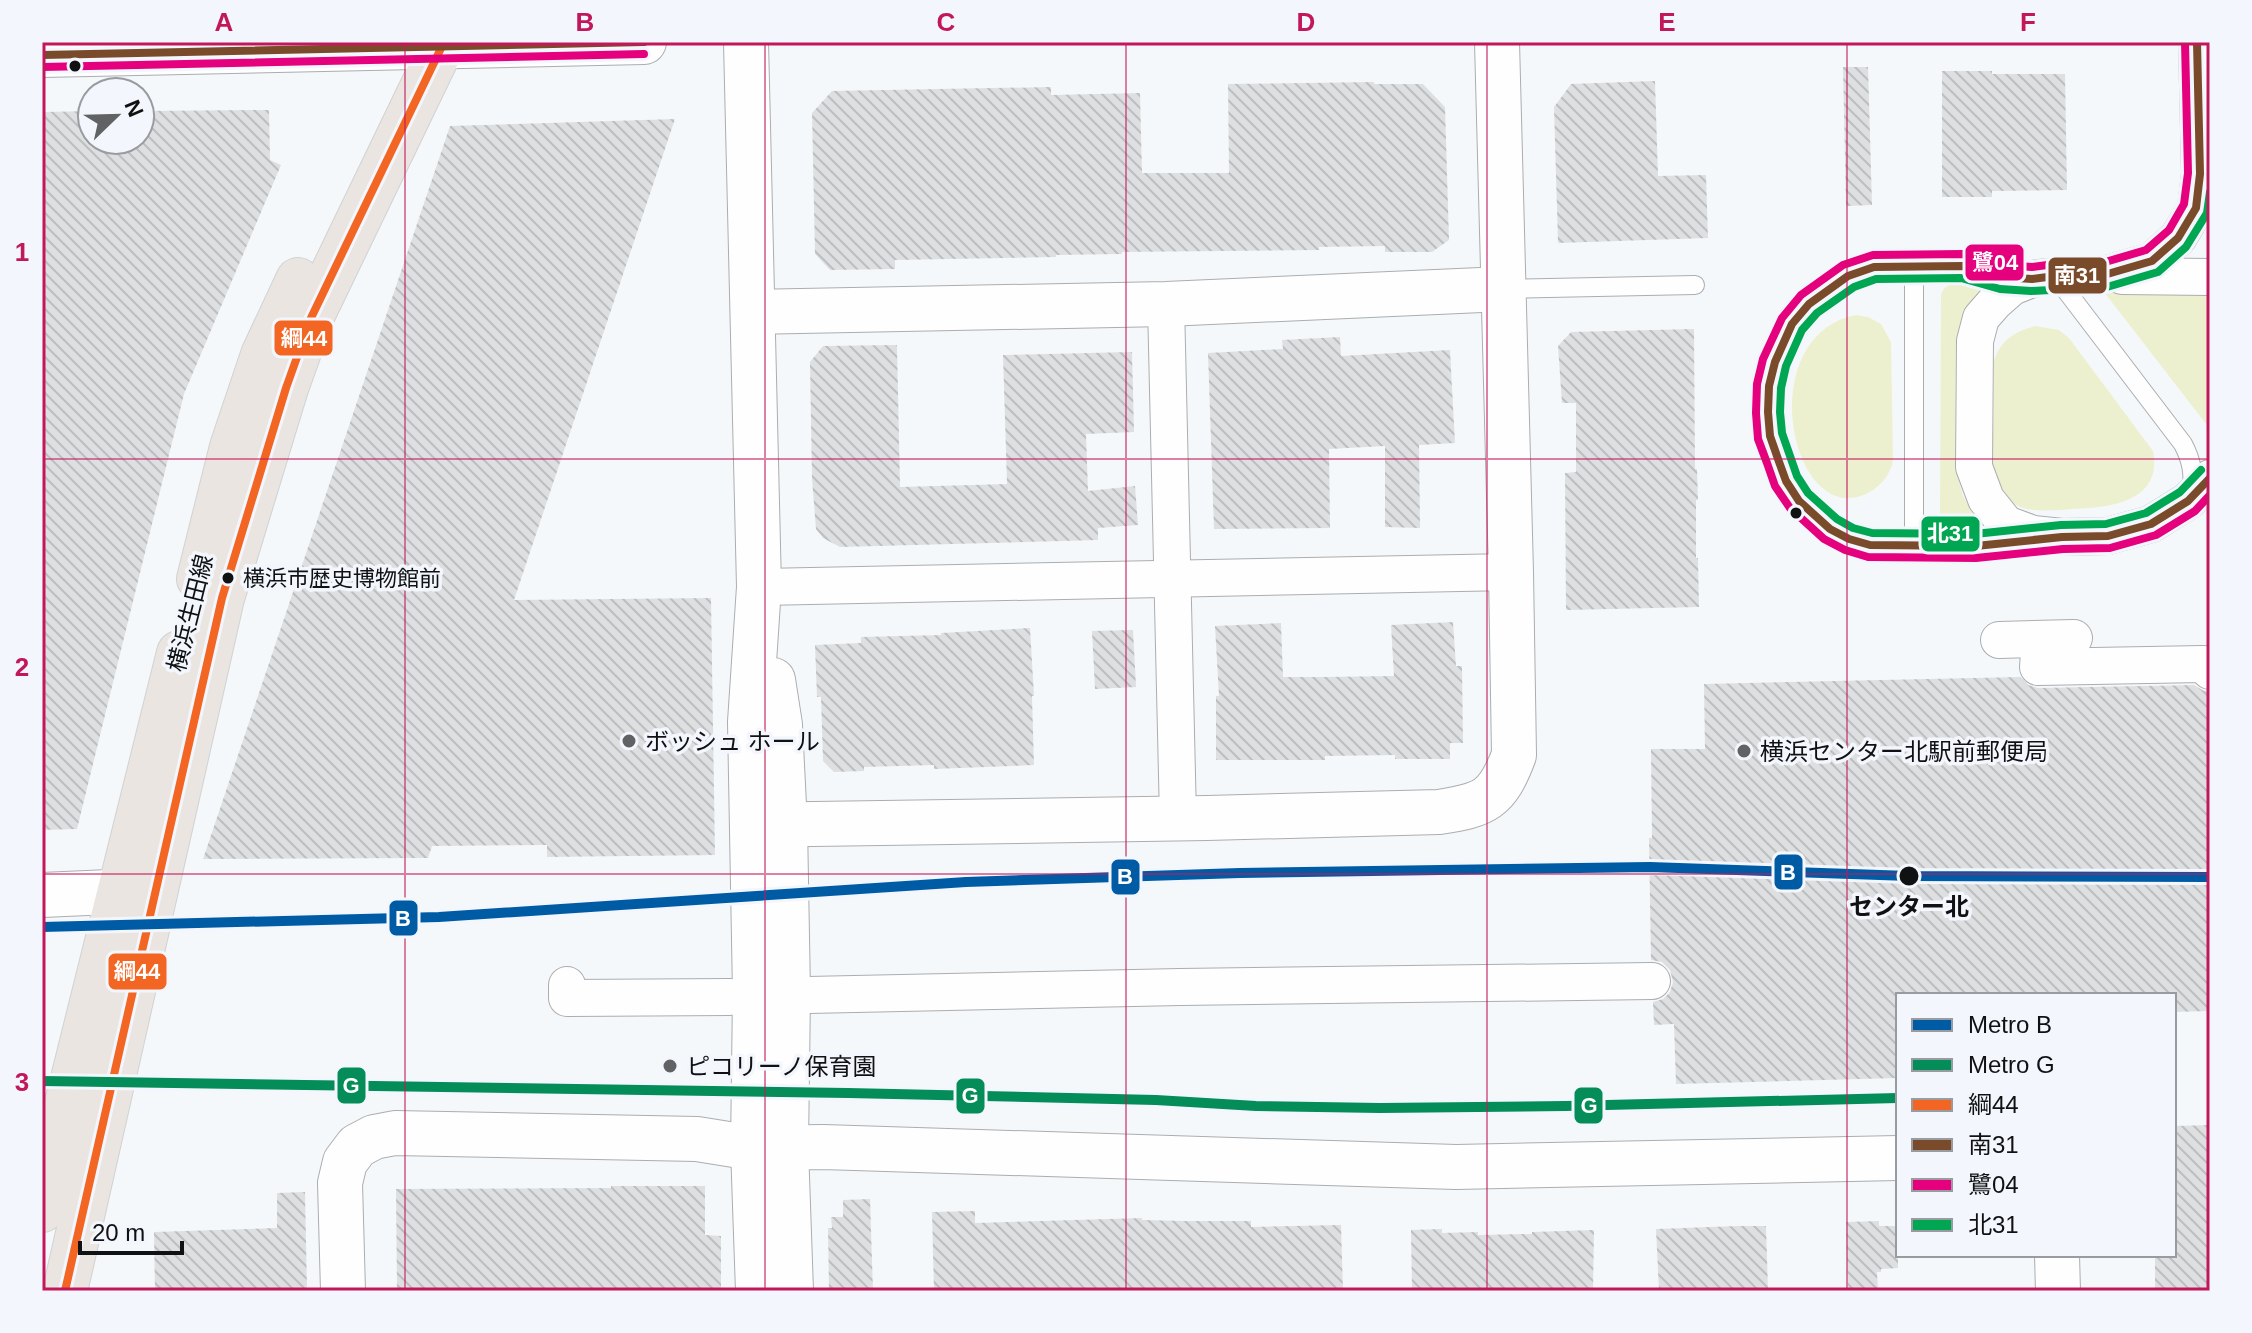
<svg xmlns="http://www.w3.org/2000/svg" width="2252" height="1333" viewBox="0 0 2252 1333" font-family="Helvetica,'Noto Sans JP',sans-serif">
  <defs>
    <pattern id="building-back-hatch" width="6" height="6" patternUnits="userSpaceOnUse" patternTransform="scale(2)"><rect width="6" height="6" fill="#dedfe0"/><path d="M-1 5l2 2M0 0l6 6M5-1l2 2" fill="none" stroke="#bdbebf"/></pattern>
  </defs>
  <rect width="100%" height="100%" fill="#f5f8fb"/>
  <g fill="#edf0ce">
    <path d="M1979,282L1983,287L1982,290L1966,316L1956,344L1955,467L1963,496L1977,521L1972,525H1948L1945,524L1940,513L1941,294C1947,279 1965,282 1979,282Z"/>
    <polygon points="2210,288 2210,416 2207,425 2104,292"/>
    <path d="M1856,315L1868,317L1881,324L1891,342L1893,460C1891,474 1881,486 1868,493C1791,532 1750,336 1856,315Z"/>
    <path d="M2035,326L2059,330L2069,338L2153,451C2163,501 2111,508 2073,509C2051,510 2018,516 2004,494C1999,487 1994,474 1993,466C1991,456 1993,444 1993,435C1994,410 1994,385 1994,360C2002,339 2015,332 2035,326Z"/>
  </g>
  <g fill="url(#building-back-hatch)">
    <polygon points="1843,67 1868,67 1872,205 1846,206"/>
    <polygon points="1942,71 1992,71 1992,74 2065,74 2067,190 1992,191 1992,197 1942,197"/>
    <polygon points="1655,81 1658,176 1706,175 1708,238 1558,243 1554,107 1571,84"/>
    <polygon points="1374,82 1374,84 1423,84 1445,107 1449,240 1432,252 1385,252 1385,246 1319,247 1319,250 1122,252 1122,254 1056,255 1056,257 895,260 895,269 830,270 815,254 812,113 832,91 1051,87 1051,95 1140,93 1142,173 1229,173 1228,84"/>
    <polygon points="269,110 270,160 281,165 184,394 77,829 42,830 42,112 92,111 92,140 140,140 140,111"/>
    <polygon points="675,119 514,600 711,598 715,855 547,857 547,845 432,846 428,858 203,859 450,126"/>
    <polygon points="1694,329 1695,469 1697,469 1698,500 1696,500 1696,558 1698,558 1699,607 1566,610 1565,473 1576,472 1576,403 1562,403 1558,346 1571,332"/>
    <polygon points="1340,337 1341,356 1450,350 1455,443 1419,445 1420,528 1385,527 1385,446 1329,449 1330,528 1214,529 1208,353 1283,349 1282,340"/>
    <polygon points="897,345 900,487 1007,484 1003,355 1132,352 1134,432 1086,434 1088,491 1135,486 1138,525 1098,528 1098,540 840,547 823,538 816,529 812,479 810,362 823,346"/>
    <polygon points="1453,622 1456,666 1462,666 1463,743 1450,743 1450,759 1395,759 1395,755 1325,756 1325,760 1216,760 1216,696 1219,696 1215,626 1281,623 1283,677 1324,677 1394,676 1391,625"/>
    <polygon points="1030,628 1034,696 1032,696 1034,765 934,769 934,765 864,767 864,771 834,772 823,761 821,697 817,697 815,645 861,643 861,637 941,635 941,633"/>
    <polygon points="1133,630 1136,687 1095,689 1092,631"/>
    <polygon points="2020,677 2028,685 2038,688 2194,685 2204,691 2210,691 2210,1011 2174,1012 2174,995 1898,995 1898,1078 1676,1084 1674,1024 1654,1025 1653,1002 1663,999 1670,992 1673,982 1670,970 1662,962 1651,960 1649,838 1652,838 1651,749 1705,749 1704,684"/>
    <polygon points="2210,1125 2210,1291 2155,1291 2155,1255 2174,1255 2174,1126"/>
    <polygon points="611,1186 705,1186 705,1235 721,1236 721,1291 397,1291 396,1189 611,1188"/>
    <polygon points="305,1192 307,1291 155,1291 154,1232 277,1228 277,1193"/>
    <polygon points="870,1199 873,1291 829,1291 828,1228 832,1228 831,1217 843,1217 843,1200"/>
    <polygon points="975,1211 975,1223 1142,1218 1142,1220 1185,1221 1251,1221 1251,1227 1341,1225 1343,1291 934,1291 932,1212"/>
    <polygon points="1879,1221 1879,1226 1898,1226 1898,1268 1881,1269 1881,1272 1877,1272 1878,1291 1848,1291 1846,1222"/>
    <polygon points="1738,1226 1766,1226 1768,1291 1659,1291 1656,1229"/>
    <polygon points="1442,1229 1442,1233 1478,1232 1478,1235 1532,1234 1532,1232 1594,1230 1593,1291 1412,1291 1411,1230"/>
  </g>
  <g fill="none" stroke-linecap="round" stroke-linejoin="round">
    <g stroke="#abadaf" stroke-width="20">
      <g id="lane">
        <polyline points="1914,267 1914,545"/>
        <path d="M2055,276L2183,444C2191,459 2195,474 2191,491"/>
        <path d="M2021,278C2015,278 2008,278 2003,277C1989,275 1975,267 1961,266C1945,265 1929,267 1913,267C1899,267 1883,265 1870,269C1785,292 1749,385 1780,464C1792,496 1815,524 1847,538C1866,546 1887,545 1907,545C1948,546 1988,545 2029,541"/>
        <polyline points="1504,289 1695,285"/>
      </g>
    </g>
    <g stroke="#abadaf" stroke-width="38">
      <g id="street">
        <polyline points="2197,42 2200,174 2196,208 2178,238 2152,261 2104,275 2055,276 2032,279 2012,287 1995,302 1981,318 1975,341 1974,467 1986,499 2006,524 2033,534 2062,537 2108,536 2151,524 2188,501 2210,478"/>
        <polyline points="2122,276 2210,277"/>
        <polyline points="1166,304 1178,818"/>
        <polyline points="759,587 1511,572"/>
        <polyline points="2040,639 2038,667 2203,664 2210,671"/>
        <polyline points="1999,640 2074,638"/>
        <polyline points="567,985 567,998 730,997"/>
        <polyline points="808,995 1180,987 1652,981"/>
      </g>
    </g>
    <g stroke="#abadaf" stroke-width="46">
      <g id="secondary">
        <polyline points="746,42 759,587 750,722 755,993 753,1148 758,1291"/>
        <polyline points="42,55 644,42"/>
        <polyline points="753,312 1166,304 1504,289"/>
        <polyline points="773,680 780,725 785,825 788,993 786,1148 791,1291"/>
        <path d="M752,825L1207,818L1439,812C1485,805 1497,800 1514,755L1511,572L1497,42"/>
        <polyline points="42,895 155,890"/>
        <polyline points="2057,1255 2058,1291"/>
        <polyline points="343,1291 340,1183 345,1162 357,1146 374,1137 395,1133 697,1139 753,1148 823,1147 1456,1167 1898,1158"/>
      </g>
    </g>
    <g stroke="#d0d2d3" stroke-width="46">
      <g id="primary">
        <polyline points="199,579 232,447 263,355 298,280"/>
        <polyline points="42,1210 66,1107 179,653"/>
        <polyline points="65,1291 222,598 286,388 311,318 444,42"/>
      </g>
    </g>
    <use href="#lane" stroke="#fefefe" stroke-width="18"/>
    <use href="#street" stroke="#fefefe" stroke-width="36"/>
    <use href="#secondary" stroke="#fefefe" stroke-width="44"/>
    <use href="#primary" stroke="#eae5e0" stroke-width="44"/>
    <g stroke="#f3f7fd" stroke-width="14">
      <polyline id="bus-1" points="65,1291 222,598 286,388 311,318 444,42"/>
    </g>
    <g stroke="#f3f7fd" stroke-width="14">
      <g id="bus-2">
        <polyline points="2197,42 2200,174 2196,208 2178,238 2152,261 2104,275 2055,276 2032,279 2002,277 1963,266 1874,267 1848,276 1809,304 1792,324 1775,362 1769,386 1768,412 1770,436 1778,459 1786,481 1799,501 1830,529 1849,539 1870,545 1976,546 2062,537 2108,536 2151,524 2188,501 2210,478"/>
        <polyline points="42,55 644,42"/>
      </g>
    </g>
    <g stroke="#f3f7fd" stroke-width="14">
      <g id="bus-3">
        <polyline points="2185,42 2188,173 2184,204 2169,230 2146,250 2102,263 2055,264 2032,267 2004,265 1963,254 1873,255 1843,265 1801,295 1782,318 1763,359 1757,384 1756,413 1758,439 1767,463 1775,486 1790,508 1824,539 1845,550 1868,557 1976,558 2063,549 2110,548 2156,535 2195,511 2210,495"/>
        <polyline points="42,67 644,54"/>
      </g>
    </g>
    <g stroke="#f3f7fd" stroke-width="14">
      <polyline id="bus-4" points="2201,470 2180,492 2146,513 2106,524 2061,525 1975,534 1872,533 1853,528 1837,519 1808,493 1797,476 1782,433 1780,412 1781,388 1786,366 1802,330 1817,313 1854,287 1876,279 1961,278 2000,289 2031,291 2107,287 2158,272 2186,247 2207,213 2210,192"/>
    </g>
    <use href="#bus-1" stroke="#f26522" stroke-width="8"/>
    <use href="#bus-2" stroke="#7a4b2a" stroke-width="8"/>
    <use href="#bus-3" stroke="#e5007d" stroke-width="8"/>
    <use href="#bus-4" stroke="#00a651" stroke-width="8"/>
    <g stroke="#f3f7fd" stroke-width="16">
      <polyline id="metro-1" points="42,927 439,917 966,882 1240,873 1650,867 1909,876 2210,877"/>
    </g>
    <g stroke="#f3f7fd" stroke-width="16">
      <polyline id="metro-2" points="42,1081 848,1093 1156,1100 1256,1106 1380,1108 1566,1106 1898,1098"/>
    </g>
    <use href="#metro-1" stroke="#005ba5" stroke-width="10"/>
    <use href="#metro-2" stroke="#048d58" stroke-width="10"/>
  </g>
  <path fill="none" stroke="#c2185b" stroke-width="2" stroke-opacity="0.55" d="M405,42V1291M765,42V1291M1126,42V1291M1487,42V1291M1847,42V1291M42,459H2210M42,874H2210"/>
  <g fill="#0f1112" stroke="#f3f7fd" stroke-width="3">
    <circle cx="75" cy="66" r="7"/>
    <circle cx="1796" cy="513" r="7"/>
    <circle cx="228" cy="578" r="7"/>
    <circle cx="1909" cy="876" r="11"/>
  </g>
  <g fill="#606264" stroke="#f3f7fd" stroke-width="3">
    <circle cx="629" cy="741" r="8"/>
    <circle cx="1744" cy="751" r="8"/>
    <circle cx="670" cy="1066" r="8"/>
  </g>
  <g text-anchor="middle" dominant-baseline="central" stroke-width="7" stroke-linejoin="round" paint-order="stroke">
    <g font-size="22" fill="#0f1112" stroke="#f3f7fd" text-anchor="start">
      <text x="243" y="578">横浜市歴史博物館前</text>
    </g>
    <g font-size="24" fill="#0f1112" stroke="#f3f7fd">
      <text transform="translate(190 613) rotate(-76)">横浜生田線</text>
    </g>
    <g font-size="24" fill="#0f1112" stroke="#f3f7fd" text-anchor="start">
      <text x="645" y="741">ボッシュ ホール</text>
      <text x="1760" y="751">横浜センター北駅前郵便局</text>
      <text x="686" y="1066">ピコリーノ保育園</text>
    </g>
    <g font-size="24" font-weight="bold" fill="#0f1112" stroke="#f3f7fd">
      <text x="1909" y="906">センター北</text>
    </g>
  </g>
  <g stroke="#f3f7fd" stroke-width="3">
    <rect x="1964" y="243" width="61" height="39" rx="8" fill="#e5007d"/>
    <rect x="2047" y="256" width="61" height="39" rx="8" fill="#7a4b2a"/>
    <rect x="273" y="319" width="61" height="38" rx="8" fill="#f26522"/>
    <rect x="1920" y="515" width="61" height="38" rx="8" fill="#00a651"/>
    <rect x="1773" y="853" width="31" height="38" rx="8" fill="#005ba5"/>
    <rect x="1110" y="858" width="31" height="38" rx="8" fill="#005ba5"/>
    <rect x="388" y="899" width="31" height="38" rx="8" fill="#005ba5"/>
    <rect x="107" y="952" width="61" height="39" rx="8" fill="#f26522"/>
    <rect x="336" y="1066" width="31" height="39" rx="8" fill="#048d58"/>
    <rect x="955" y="1077" width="31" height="38" rx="8" fill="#048d58"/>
    <rect x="1573" y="1086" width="31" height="39" rx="8" fill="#048d58"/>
  </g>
  <g font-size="22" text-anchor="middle" font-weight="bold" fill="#fff">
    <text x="1995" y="270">鷺04</text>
    <text x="2077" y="283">南31</text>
    <text x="304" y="346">綱44</text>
    <text x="1950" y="541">北31</text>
    <text x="1788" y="880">B</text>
    <text x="1125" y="884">B</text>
    <text x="403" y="926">B</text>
    <text x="137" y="979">綱44</text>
    <text x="351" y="1093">G</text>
    <text x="970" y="1103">G</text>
    <text x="1589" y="1113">G</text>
  </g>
  <rect width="2252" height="1333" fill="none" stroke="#f3f7fd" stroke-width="88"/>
  <rect x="1896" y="993" width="280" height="264" fill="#f3f7fd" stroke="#989b9f" stroke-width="2"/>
  <rect x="1912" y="1019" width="40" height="12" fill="#005ba5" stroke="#989b9f" stroke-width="2"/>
  <text x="1968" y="1033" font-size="24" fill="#0f1112">Metro B</text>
  <rect x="1912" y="1059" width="40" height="12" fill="#048d58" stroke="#989b9f" stroke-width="2"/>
  <text x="1968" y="1073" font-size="24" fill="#0f1112">Metro G</text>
  <rect x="1912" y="1099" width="40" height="12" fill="#f26522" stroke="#989b9f" stroke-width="2"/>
  <text x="1968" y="1113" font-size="24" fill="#0f1112">綱44</text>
  <rect x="1912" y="1139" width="40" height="12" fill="#7a4b2a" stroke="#989b9f" stroke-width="2"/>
  <text x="1968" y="1153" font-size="24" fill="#0f1112">南31</text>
  <rect x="1912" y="1179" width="40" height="12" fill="#e5007d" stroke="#989b9f" stroke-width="2"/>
  <text x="1968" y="1193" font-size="24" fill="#0f1112">鷺04</text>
  <rect x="1912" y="1219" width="40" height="12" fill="#00a651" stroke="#989b9f" stroke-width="2"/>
  <text x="1968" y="1233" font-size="24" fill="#0f1112">北31</text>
  <g transform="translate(116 116) rotate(67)"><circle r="38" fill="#f3f7fd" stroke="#989b9f" stroke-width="2"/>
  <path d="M0-6L14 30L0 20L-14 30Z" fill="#606264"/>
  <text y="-12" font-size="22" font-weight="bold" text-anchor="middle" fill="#0f1112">N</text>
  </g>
  <path d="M80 1241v12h102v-12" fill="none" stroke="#0f1112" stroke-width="4"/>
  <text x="92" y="1241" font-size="24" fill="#0f1112" stroke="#f3f7fd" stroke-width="6" paint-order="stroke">20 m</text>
  <rect x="44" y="44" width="2164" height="1245" fill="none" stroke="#c2185b" stroke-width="3"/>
  <g font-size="26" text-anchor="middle" font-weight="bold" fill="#c2185b">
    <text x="224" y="31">A</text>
    <text x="585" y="31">B</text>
    <text x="946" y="31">C</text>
    <text x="1306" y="31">D</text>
    <text x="1667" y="31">E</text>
    <text x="2028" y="31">F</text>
    <text x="22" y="261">1</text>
    <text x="22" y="676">2</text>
    <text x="22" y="1091">3</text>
  </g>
</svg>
